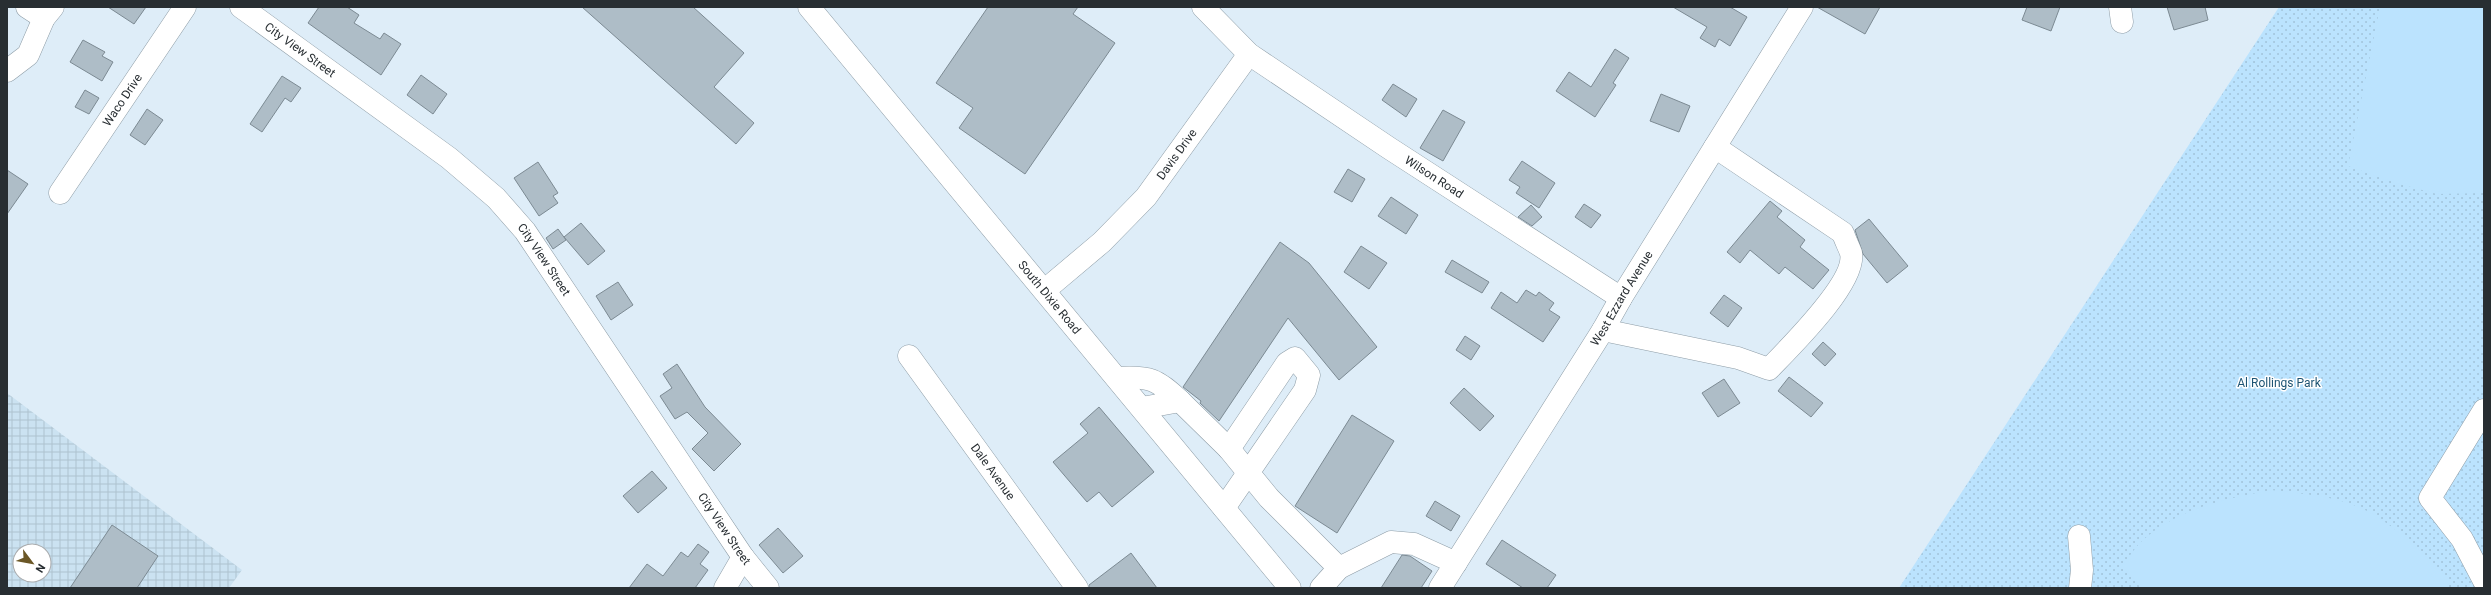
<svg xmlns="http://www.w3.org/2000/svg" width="2491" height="595" viewBox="0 0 2491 595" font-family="Roboto,sans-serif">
  <defs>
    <pattern id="industrial-grid" width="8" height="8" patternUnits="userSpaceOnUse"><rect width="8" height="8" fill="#cbe2f1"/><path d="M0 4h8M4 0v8" fill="none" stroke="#aec2cf"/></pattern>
    <pattern id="grass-dots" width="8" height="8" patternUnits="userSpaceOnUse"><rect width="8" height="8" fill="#bbe3fe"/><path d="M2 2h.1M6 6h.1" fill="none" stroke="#a1c3da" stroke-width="1.8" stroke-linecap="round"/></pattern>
  </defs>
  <rect width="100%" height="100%" fill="#deedf8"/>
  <path fill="url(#industrial-grid)" fill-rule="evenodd" d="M7,393L242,570L229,588H7ZM20,551H44V575H20Z"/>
  <polygon fill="url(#grass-dots)" points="2279,7 2484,7 2484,588 1899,588"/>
  <g fill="#bbe3fe">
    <polygon points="2380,7 2484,7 2484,193 2437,194 2396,183 2348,166"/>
    <path d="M2271,490C2303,494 2340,496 2369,512C2400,529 2425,556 2450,580L2442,588H2141L2122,566C2128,558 2134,549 2141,542C2176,509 2225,499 2271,490Z"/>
  </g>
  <g fill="#aebdc7" stroke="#7c8a93">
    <polygon points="108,7 146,7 134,24"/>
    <polygon points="319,7 347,7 359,15 354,23 380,39 384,33 401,44 381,75 308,23"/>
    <polygon points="582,7 693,7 744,53 714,87 754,123 736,144"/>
    <polygon points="988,7 1078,7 1073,14 1115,43 1025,174 959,128 973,108 936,83"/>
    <polygon points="1673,7 1730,7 1747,17 1730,46 1719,39 1715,47 1700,38 1707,27"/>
    <polygon points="1817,7 1880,7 1865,34"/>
    <polygon points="2027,7 2060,7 2051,31 2022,20"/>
    <polygon points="2167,7 2205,7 2208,20 2174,30"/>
    <polygon points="83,40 105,52 102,56 113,62 102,81 70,62"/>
    <polygon points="1615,49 1629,58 1613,83 1616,85 1595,117 1556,91 1569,72 1591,87"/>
    <polygon points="421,75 447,94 433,114 407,95"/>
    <polygon points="282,76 301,88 291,102 285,98 262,132 250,124"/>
    <polygon points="1393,84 1417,99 1406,117 1382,100"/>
    <polygon points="85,90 99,98 89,114 75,107"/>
    <polygon points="1661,94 1690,106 1679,132 1650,121"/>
    <polygon points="147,109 163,120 145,145 130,135"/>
    <polygon points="1443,110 1465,122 1443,161 1420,148"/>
    <polygon points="1522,161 1555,183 1539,208 1516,193 1520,187 1509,180"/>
    <polygon points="538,162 558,193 553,196 558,203 539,216 514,178"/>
    <polygon points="1348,169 1365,179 1352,202 1334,192"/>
    <polygon points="7,170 28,184 7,214"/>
    <polygon points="1391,197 1418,215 1406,234 1378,216"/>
    <polygon points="1770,201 1782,211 1777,217 1805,240 1800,247 1829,270 1813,289 1785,267 1779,274 1750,250 1740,263 1727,252"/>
    <polygon points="1584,204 1601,215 1591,228 1575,217"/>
    <polygon points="1531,205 1542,217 1532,226 1518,217"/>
    <polygon points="1869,219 1908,266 1887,283 1863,254 1855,230"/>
    <polygon points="581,223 605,251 588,265 564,237"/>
    <polygon points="558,229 566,240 553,249 546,238"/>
    <polygon points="1280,242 1309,263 1377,347 1339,380 1288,318 1219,421 1200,403 1201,401 1183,387"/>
    <polygon points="1361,246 1387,263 1369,289 1344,272"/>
    <polygon points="1452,260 1489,282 1482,293 1445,272"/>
    <polygon points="618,282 633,305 611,320 596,296"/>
    <polygon points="1526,290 1536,296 1539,292 1554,303 1549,310 1560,317 1543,342 1491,308 1501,292 1517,303"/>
    <polygon points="1724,295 1742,308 1728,327 1710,313"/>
    <polygon points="1465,336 1480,346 1471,360 1456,350"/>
    <polygon points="1823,342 1836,354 1825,366 1812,354"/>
    <polygon points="677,364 705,407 741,444 714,471 692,449 708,433 687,412 675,419 660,396 672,388 663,374"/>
    <polygon points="1789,377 1823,403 1811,417 1778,391"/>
    <polygon points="1724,379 1740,403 1718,417 1702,393"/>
    <polygon points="1464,388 1494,416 1480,431 1450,403"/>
    <polygon points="1099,407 1154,472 1112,507 1099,492 1087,502 1053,462 1088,433 1080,424"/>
    <polygon points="1352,415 1394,441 1337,533 1295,506"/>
    <polygon points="652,471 667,488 638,513 623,496"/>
    <polygon points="1435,501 1460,516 1451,531 1426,516"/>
    <polygon points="112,525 158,556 137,588 70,588"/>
    <polygon points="778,528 803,556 783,573 759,545"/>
    <polygon points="1502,540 1556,575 1547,588 1523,588 1486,564"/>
    <polygon points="698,544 709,552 700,564 708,570 695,588 629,588 647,564 663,576 681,552 688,557"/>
    <polygon points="1131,553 1157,588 1089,588 1089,585"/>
    <polygon points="1402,555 1410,556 1432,571 1421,588 1381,588"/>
  </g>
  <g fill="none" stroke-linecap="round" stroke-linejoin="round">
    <g stroke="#8e9da7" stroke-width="23">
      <g id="minor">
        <polyline points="27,7 44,18"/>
        <path id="s1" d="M241,7L449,158L496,198L525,231L743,557L768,588"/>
        <path id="s2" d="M1203,7L1249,54L1389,148L1621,298"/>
        <polyline points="2120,7 2122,22"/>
        <polyline points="7,71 28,55 44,18 53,7"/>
        <path id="s3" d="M60,193L185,7"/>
        <path id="s4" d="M1045,290L1102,242L1146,197L1249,54"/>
        <path d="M1603,330L1738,358L1769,369C1789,348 1857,282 1851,253C1849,247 1845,240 1843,233L1715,147"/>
        <path id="s5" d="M909,356L1077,588"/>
        <path d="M1117,378C1150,376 1157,379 1180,401L1142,408"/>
        <polyline points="1180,401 1229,449 1269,498 1339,568 1391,542 1414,544 1456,563"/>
        <polyline points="2484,410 2430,498 2462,539 2484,581"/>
        <polyline points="1224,508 1305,390 1309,375 1295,358 1287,363 1229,449"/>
        <polyline points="2079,536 2082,570 2080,588"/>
        <polyline points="725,588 743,557"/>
        <polyline points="1321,588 1339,568"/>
        <path id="s6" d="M1440,588L1603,330L1621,298L1802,7"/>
      </g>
    </g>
    <g stroke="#8e9da7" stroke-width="23">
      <g id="major">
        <path id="s7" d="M809,7L1290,588"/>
      </g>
    </g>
    <use href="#minor" stroke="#fff" stroke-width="22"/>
    <use href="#major" stroke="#fff" stroke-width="22"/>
  </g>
  <g text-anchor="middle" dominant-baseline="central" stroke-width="3" stroke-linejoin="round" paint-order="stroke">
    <g font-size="12" fill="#282e32" stroke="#fff">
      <text stroke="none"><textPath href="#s1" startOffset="73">City View Street</textPath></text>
      <text stroke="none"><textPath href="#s3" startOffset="112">Waco Drive</textPath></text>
      <text stroke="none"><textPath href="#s4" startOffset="190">Davis Drive</textPath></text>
      <text stroke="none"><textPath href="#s2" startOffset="288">Wilson Road</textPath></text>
      <text stroke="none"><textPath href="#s1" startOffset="397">City View Street</textPath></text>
      <text stroke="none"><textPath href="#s7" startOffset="377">South Dixie Road</textPath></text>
      <text stroke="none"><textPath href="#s6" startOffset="342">West Ezzard Avenue</textPath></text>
      <text stroke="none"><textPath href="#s5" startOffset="143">Dale Avenue</textPath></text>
      <text stroke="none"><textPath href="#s1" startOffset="721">City View Street</textPath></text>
    </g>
    <g font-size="12" fill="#1d5474" stroke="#fff">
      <text x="2279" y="383">Al Rollings Park</text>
    </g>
  </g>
  <rect width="2491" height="595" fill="none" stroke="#282e32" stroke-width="16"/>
  <g transform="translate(32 563) rotate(122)"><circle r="19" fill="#ffffff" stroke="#a9abad"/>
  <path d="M0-3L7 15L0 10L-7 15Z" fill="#6b5726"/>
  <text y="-6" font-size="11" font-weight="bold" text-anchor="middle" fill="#282e32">N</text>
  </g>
</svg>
